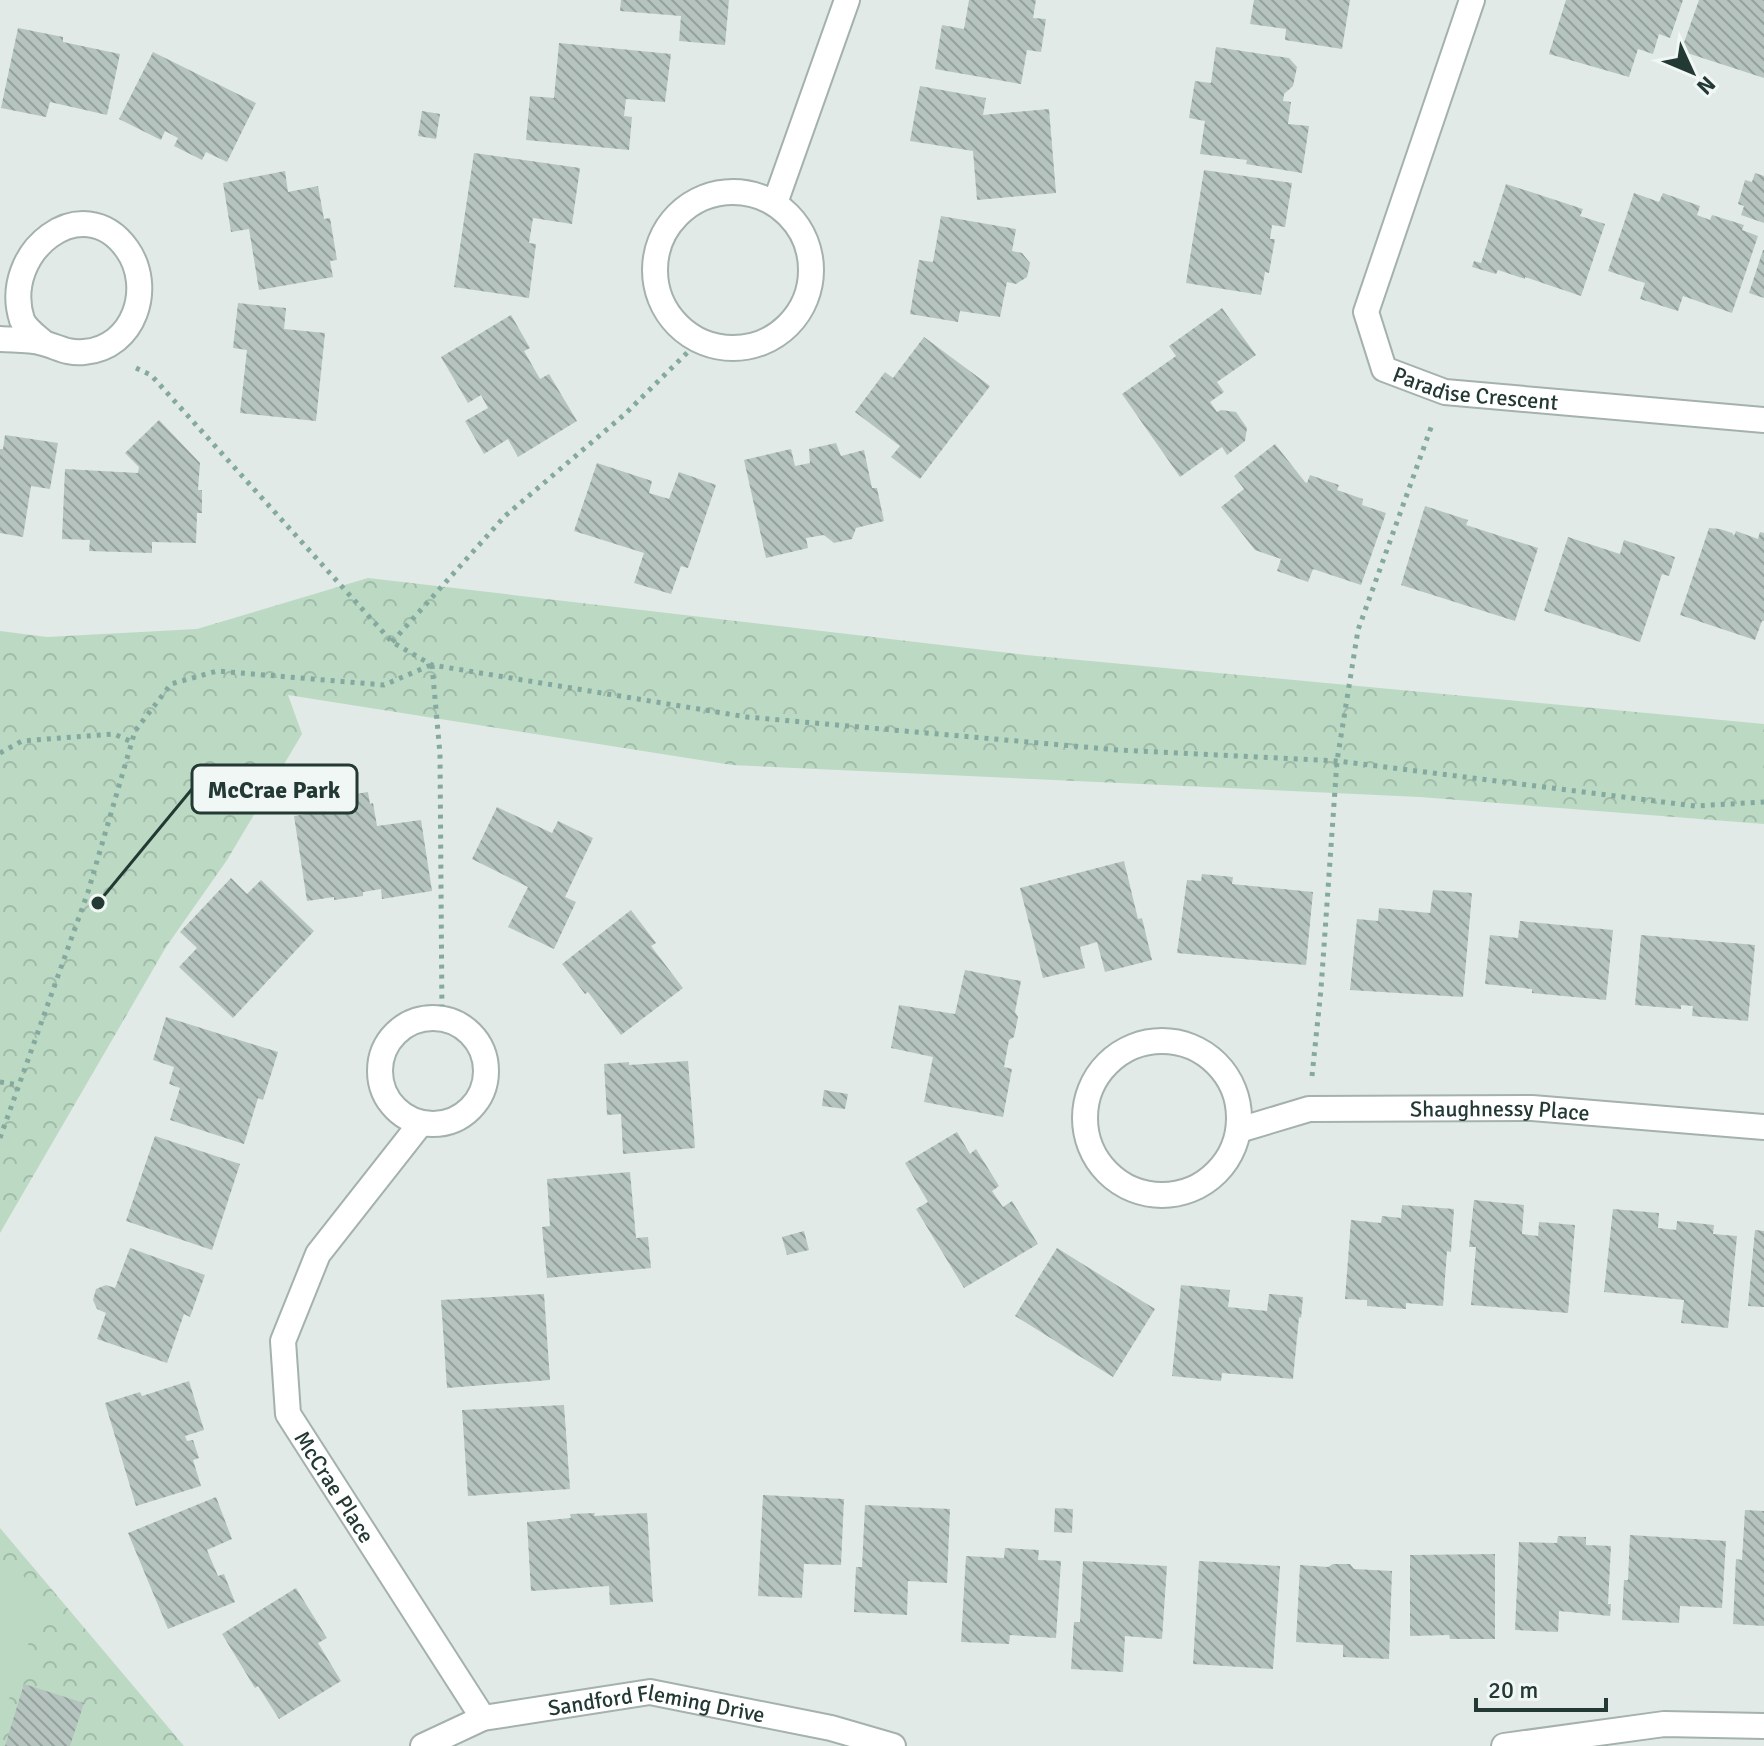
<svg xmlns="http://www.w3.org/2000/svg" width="1764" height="1746" viewBox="0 0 1764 1746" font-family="Signika,sans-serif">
  <defs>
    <pattern id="park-crowns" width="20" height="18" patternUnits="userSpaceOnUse" patternTransform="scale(2)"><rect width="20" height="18" fill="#bcd9c4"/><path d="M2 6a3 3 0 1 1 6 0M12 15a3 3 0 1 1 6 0" fill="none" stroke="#a1bba9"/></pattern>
    <pattern id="building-back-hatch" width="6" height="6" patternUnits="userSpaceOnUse" patternTransform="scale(2)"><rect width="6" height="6" fill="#b6c4bf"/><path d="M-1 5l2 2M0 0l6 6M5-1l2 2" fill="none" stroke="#94a09c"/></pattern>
  </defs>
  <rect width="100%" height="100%" fill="#e1eae6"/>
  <g fill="url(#park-crowns)">
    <polygon points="368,578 1026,655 1764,724 1764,824 1420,797 732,765 288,695 302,734 227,860 166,947 0,1233 0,631 47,637 197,629"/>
    <polygon points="0,1528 184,1746 0,1746"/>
  </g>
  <polygon fill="#bcd9c4" points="0,1563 19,1570 43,1602 0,1725"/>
  <g fill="url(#building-back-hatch)">
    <polygon points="621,0 729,0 725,45 679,41 681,16 620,11"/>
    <polygon points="969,0 1036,0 1033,18 1046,19 1041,52 1027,50 1021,84 935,69 942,25 964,29"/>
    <polygon points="1254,0 1350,0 1342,49 1285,40 1286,29 1250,24"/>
    <polygon points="1566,0 1683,0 1670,38 1659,34 1653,54 1638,49 1629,77 1549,54"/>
    <polygon points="1699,0 1764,0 1764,78 1681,51"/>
    <polygon points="18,28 63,37 63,42 120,54 107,115 50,102 46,117 1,108"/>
    <polygon points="559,43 671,54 665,102 626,99 624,116 632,117 629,150 526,140 530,96 554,98"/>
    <polygon points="1216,47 1289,58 1297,67 1293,86 1284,94 1283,101 1291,102 1288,124 1309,126 1302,173 1246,164 1247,160 1200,154 1205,121 1189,118 1195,81 1211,83"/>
    <polygon points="153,52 256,103 227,162 206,152 202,160 174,146 178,138 165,131 161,140 119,119"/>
    <polygon points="920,86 986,98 983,115 1049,109 1056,193 977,200 973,151 910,141"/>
    <polygon points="422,111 440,114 436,139 418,136"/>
    <polygon points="474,153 580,168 572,224 533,218 529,243 536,244 529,298 454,287"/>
    <polygon points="1204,170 1292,183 1285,227 1272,225 1270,239 1275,239 1269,273 1265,272 1261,295 1186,283"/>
    <polygon points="285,171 288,192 318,186 324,219 330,218 337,260 330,261 333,277 259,290 249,229 231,232 223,183"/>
    <polygon points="1755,173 1764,176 1764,223 1741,215 1744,206 1738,204 1745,180 1752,182"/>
    <polygon points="1506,184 1583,209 1580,216 1605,224 1581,296 1525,277 1525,279 1498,270 1496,274 1472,267 1474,261 1481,263"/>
    <polygon points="1634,193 1659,202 1663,193 1700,206 1697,215 1710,220 1712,215 1744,225 1742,230 1758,236 1732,313 1683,296 1678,311 1640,299 1645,283 1608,271"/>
    <polygon points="941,216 1016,229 1012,251 1022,253 1030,263 1027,277 1016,284 1007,282 1000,317 960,311 958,322 910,314 919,260 933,262"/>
    <polygon points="1763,250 1764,250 1764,298 1749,293"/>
    <polygon points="238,303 286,308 284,329 325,333 316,421 240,413 247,350 233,348"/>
    <polygon points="1222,308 1256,355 1217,382 1224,392 1210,402 1217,412 1221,410 1236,412 1247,428 1245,441 1227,455 1222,447 1180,477 1122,394 1176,356 1169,346"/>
    <polygon points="511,315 530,348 524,351 540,379 549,374 577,421 518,457 508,439 484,454 465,421 488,408 481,395 468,403 441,357"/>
    <polygon points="924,337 990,386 920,479 891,457 900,446 855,412 885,372 893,378"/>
    <polygon points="159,420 200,463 198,490 202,490 202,513 197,513 196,543 152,542 152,553 89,551 90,540 62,539 65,469 138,473 139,467 125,453"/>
    <polygon points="5,435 58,443 50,489 31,486 23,537 0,533 0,449 3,449"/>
    <polygon points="836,443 841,456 864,450 872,488 877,488 884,521 856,528 852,539 834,543 824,535 806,538 808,548 766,558 744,460 791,449 795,466 810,463 809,449"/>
    <polygon points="1275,444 1305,482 1307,483 1310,475 1339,485 1337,490 1363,499 1362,505 1386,513 1361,585 1313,569 1308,582 1277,571 1281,559 1255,550 1221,507 1244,489 1234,476"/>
    <polygon points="597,463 652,481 649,493 669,499 679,472 716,485 688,568 681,566 671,594 634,583 644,553 574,531"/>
    <polygon points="1425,506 1468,520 1466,525 1538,548 1515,621 1401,585"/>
    <polygon points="1709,528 1720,529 1732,533 1734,536 1736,531 1758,539 1760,532 1764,533 1764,621 1762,621 1755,640 1680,615"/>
    <polygon points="1568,537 1620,554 1624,540 1675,557 1669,576 1662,574 1640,642 1544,611"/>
    <polygon points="368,792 370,804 373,803 377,826 421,820 432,891 382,899 381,889 363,892 363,896 334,900 334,897 307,901 294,816 332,810 329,798"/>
    <polygon points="497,807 552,833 558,821 593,838 565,897 576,902 554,949 508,927 528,887 472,859"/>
    <polygon points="1124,861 1138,919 1142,918 1152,960 1105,972 1097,942 1080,947 1085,968 1043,978 1020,888"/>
    <polygon points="1202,874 1233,877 1232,884 1313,892 1306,965 1177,953 1187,880 1201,881"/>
    <polygon points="231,878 247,894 261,880 314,931 233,1018 179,967 197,948 180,932"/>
    <polygon points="1433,890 1472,893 1463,997 1350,990 1357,919 1378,921 1379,908 1430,913"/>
    <polygon points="631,910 656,943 651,946 683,988 621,1035 588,992 585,994 562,964"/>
    <polygon points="1520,921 1613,930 1606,1000 1532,993 1532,989 1485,984 1490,935 1518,938"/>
    <polygon points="1641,935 1755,945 1748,1021 1692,1016 1693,1006 1681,1005 1681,1009 1635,1005"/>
    <polygon points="965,970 1021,981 1015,1012 1018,1017 1014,1037 1009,1040 1004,1067 1012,1069 1003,1117 924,1102 933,1057 891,1048 899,1005 955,1014"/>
    <polygon points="166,1017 278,1052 263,1100 258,1098 244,1144 170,1120 180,1088 169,1084 174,1067 153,1060"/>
    <polygon points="688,1061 695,1148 623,1154 621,1114 607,1115 604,1064 629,1062 629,1065"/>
    <polygon points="824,1090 848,1094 845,1109 822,1106"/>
    <polygon points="957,1132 970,1154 976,1149 999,1186 992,1191 1003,1207 1012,1201 1038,1244 964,1288 916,1209 928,1202 905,1163"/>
    <polygon points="155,1136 240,1164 212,1250 126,1221"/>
    <polygon points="630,1172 636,1238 648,1237 651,1268 547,1278 542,1227 550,1226 547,1179"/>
    <polygon points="1474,1200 1524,1205 1522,1234 1538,1236 1539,1222 1575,1225 1568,1313 1471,1305 1476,1247 1469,1247"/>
    <polygon points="1402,1205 1454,1209 1451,1252 1447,1251 1443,1306 1406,1303 1406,1309 1367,1306 1367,1300 1345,1299 1351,1220 1381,1223 1382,1216 1401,1218"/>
    <polygon points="1613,1209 1659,1213 1658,1228 1676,1230 1677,1221 1714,1225 1713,1234 1737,1236 1728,1328 1681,1323 1684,1300 1604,1292"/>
    <polygon points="1755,1230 1764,1231 1764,1307 1748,1306"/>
    <polygon points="804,1231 809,1250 787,1255 782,1237"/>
    <polygon points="130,1248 205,1275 190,1317 184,1314 167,1363 97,1339 106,1313 97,1309 93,1300 96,1289 106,1285 115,1288"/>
    <polygon points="1057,1248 1155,1309 1113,1377 1015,1316"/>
    <polygon points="1181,1285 1230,1290 1228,1307 1267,1311 1269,1294 1303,1297 1301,1318 1299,1317 1293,1379 1222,1373 1221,1381 1172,1376"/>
    <polygon points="544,1294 550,1380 447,1388 441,1300"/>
    <polygon points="189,1381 204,1430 185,1436 187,1441 193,1440 199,1458 193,1460 201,1486 136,1506 105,1403 140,1392 142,1396"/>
    <polygon points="564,1405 570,1489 468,1496 462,1410"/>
    <polygon points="763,1495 844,1499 841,1565 804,1564 802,1598 758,1596"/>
    <polygon points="216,1497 232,1539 207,1550 218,1576 224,1574 235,1602 168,1629 128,1533"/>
    <polygon points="865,1505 950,1509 947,1583 908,1581 907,1615 854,1612 856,1567 862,1567"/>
    <polygon points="1055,1508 1073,1509 1072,1533 1054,1532"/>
    <polygon points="1745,1510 1764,1511 1764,1626 1733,1624 1736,1559 1742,1560"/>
    <polygon points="595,1513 594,1516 647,1513 653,1602 610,1605 609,1586 531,1591 527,1522 571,1518 570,1514"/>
    <polygon points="1630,1535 1726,1541 1722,1608 1680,1606 1679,1623 1622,1620 1624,1580 1628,1580"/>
    <polygon points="1558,1536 1586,1537 1586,1545 1611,1546 1608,1604 1611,1604 1610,1616 1559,1611 1558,1632 1515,1630 1519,1542 1557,1543"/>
    <polygon points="1005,1548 1039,1550 1038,1560 1061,1561 1056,1638 1010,1635 1009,1644 961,1642 966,1556 1004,1558"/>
    <polygon points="1495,1554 1495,1639 1450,1639 1449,1635 1410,1636 1410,1555"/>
    <polygon points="1083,1561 1167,1566 1162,1639 1125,1636 1123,1672 1071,1669 1074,1622 1080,1622"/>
    <polygon points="1199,1561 1280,1566 1273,1669 1193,1664"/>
    <polygon points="1333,1564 1350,1564 1354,1569 1392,1571 1389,1659 1343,1657 1343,1645 1296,1642 1300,1565 1328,1567"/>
    <polygon points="296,1588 327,1638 318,1643 341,1681 279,1719 258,1686 255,1688 222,1634"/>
    <polygon points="24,1684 84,1703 70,1746 5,1746"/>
  </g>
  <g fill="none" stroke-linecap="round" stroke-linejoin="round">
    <g stroke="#a4b1ad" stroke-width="28">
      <g id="minor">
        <path id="s1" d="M1472,0L1366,312L1384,369L1445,392L1764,420"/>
        <circle cx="733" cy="270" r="78"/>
        <polyline points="775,203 847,0"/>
        <path d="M0,339C14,340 30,339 43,343C58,347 68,354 84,352C135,348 154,287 127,249C83,187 0,252 22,320C26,329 36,336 43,342"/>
        <circle cx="433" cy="1071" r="53"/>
        <circle cx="1162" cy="1118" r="77"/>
        <path id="s2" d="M421,1123L318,1254L283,1341L288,1414L483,1718"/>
        <path id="s3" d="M1239,1130L1309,1109L1532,1108L1764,1127"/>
        <path id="s4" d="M423,1746L483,1718L650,1692L831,1728L893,1746"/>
        <polyline points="1504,1746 1664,1724 1764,1726"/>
      </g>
    </g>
    <g stroke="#84aa9f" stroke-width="5" stroke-dasharray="4 6" stroke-linecap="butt">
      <polyline points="136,368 151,375 392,642 432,665 747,717 1118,750 1337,761 1695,806 1764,802"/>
      <polyline points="392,642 505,516 625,414 699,341"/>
      <polyline points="432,665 440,754 442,1018"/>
      <polyline points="0,753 22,741 114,734 132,742"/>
      <polyline points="1312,1076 1321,989 1337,761 1358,630 1433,422"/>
      <polyline points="0,1082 19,1085"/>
      <polyline points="0,1138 88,892 135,731 171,684 217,671 384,685 431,665"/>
    </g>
    <use href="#minor" stroke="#fff" stroke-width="24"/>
  </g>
  <g text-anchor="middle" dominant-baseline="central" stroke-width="6" stroke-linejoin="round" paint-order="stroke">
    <g font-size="22" fill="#233933" stroke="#f1f7f4">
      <text stroke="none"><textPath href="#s1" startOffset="484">Paradise Crescent</textPath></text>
      <text stroke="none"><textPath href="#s3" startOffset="264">Shaughnessy Place</textPath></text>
      <text stroke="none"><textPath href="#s2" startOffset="420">McCrae Place</textPath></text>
      <text stroke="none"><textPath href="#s4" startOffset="242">Sandford Fleming Drive</textPath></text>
    </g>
  </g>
  <path fill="none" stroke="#233933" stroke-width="3" d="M98 903L192 789"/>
  <circle fill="#233933" stroke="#f1f7f4" stroke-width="3" cx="98" cy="903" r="8"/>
  <rect fill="#f1f7f4" stroke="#233933" stroke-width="3" x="192" y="765" width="165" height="48" rx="8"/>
  <g font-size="24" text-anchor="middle" font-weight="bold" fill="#233933">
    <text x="274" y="798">McCrae Park</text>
  </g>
  <g transform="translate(1692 72) rotate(134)" stroke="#f1f7f4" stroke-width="6" paint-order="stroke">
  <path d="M0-6L14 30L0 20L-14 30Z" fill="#233933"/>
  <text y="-12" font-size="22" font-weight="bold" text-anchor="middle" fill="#233933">N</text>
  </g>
  <path d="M1476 1698v12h130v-12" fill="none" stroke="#233933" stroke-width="4"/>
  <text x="1488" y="1698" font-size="24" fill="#233933" stroke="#f1f7f4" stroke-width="6" paint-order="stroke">20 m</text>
</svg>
